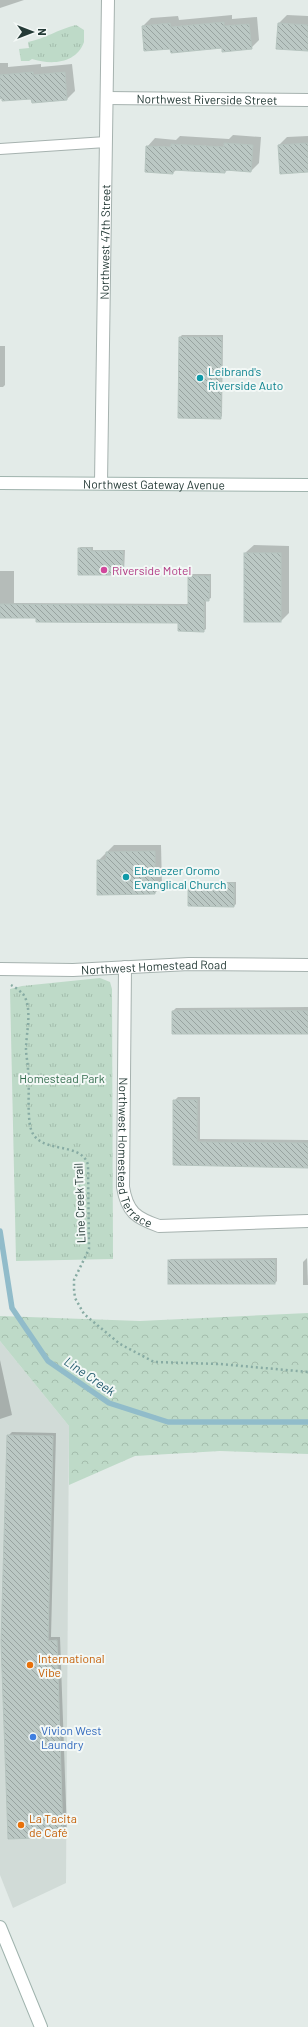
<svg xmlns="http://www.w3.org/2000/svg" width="308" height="2027" viewBox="0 0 308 2027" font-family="Barlow,sans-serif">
  <defs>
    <pattern id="forest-crowns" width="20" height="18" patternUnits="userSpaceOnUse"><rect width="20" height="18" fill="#bedac8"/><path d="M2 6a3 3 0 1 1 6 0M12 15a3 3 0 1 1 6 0" fill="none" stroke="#a3bcac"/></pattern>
    <pattern id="park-tufts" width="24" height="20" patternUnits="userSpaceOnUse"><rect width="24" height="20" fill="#bedac8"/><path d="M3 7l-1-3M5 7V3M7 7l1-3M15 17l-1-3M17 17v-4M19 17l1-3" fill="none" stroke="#a3bcac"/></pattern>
    <pattern id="building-back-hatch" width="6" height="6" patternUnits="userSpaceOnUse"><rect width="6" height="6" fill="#bbc8c4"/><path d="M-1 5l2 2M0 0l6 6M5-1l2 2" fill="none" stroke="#98a3a0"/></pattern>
  </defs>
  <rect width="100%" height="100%" fill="#e3ebe8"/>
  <polygon fill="#d1dbd7" points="0,1341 69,1426 66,1883 13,1908 0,1875"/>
  <polygon fill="url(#forest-crowns)" points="308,1313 308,1454 220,1451 135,1456 69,1485 69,1426 0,1341 0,1316 140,1321"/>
  <g fill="url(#park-tufts)">
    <path d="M76,25L84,30V42C76,64 51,65 32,59L29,61H21L19,49L29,48L28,42C44,39 59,29 76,25Z"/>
    <polygon points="100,978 110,982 112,989 113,1259 16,1261 10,989 22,986"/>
  </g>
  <g fill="#0003">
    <polygon points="0,0 24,0 0,8"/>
    <polygon points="232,15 232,19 257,17 259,40 251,48 171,48 143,26 151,18 178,16 179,20"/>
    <polygon points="287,15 308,16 308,50 279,23"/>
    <polygon points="0,63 8,63 8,67 41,64 41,67 72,64 75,91 67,99 0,98"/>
    <polygon points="233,135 261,137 259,163 251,171 228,170 225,172 177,169 173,173 147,147 155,138 176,140 180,136 229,139"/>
    <polygon points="308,136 308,171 279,145 287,137"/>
    <polygon points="182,335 223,335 222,416 220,418 179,417 180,337"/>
    <polygon points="0,346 5,346 5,385 3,387 0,387"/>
    <polygon points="254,545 289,546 289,613 281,621 245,553"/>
    <polygon points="81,547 93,547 93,550 125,550 124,572 122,574 79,548"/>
    <polygon points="0,571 14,571 14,603 189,604 189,576 191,574 211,574 211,598 206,600 206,629 203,631 179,622 0,617"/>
    <polygon points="114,845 161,845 162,886 155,893 98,861"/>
    <polygon points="191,882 236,882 236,904 234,906 189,884"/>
    <polygon points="308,1007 308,1032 173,1011 176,1008"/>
    <polygon points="178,1097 200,1097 200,1139 308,1140 308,1167 174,1164 174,1101"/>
    <polygon points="277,1258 277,1281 275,1283 169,1283 169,1261 171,1259"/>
    <polygon points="307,1258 308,1285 303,1285 303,1262"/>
    <polygon points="0,1360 12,1415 0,1419"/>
    <polygon points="12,1432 56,1433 51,1637 60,1637 67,1832 63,1836 8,1436"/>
  </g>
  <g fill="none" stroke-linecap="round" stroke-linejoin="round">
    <polyline stroke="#91bcca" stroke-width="5.5" points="0,1231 12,1308 48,1361 109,1403 168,1422 308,1422"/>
  </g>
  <g fill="url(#building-back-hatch)" stroke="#b6c4bf">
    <polygon points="224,22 224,26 249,24 252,49 222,52 222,48 171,53 170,49 144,51 142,26 170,23 171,27"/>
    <polygon points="278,23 308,25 308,51 276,49"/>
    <polygon points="33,72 33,75 65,72 67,100 32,103 31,99 2,101 2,98 0,99 0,75"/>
    <polygon points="224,143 253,145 251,172 225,170 225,173 173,170 173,174 145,172 146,146 171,147 171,144 224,147"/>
    <polygon points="308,143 308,172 280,174 278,145"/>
    <polygon points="179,337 222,337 221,419 178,418"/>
    <polygon points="78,548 91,548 91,551 123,551 123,575 78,575"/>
    <rect x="244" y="553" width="37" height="69"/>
    <polygon points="188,576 210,576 209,601 204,601 204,632 178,631 178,623 36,622 36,618 0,618 0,604 188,606"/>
    <polygon points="155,851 155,894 97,895 97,860 106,860 106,852"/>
    <polygon points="188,883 234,883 234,907 188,906"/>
    <polygon points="241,1009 308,1011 308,1034 172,1034 172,1011"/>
    <polygon points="173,1100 197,1100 197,1142 308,1143 308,1168 173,1165"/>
    <rect x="168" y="1260" width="107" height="24"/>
    <polygon points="7,1435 53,1436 48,1641 57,1640 63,1837 8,1839 1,1642"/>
  </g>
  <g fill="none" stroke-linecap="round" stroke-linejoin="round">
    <g stroke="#a6b2af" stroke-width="12">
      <polyline id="service" points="0,149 106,142"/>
    </g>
    <g stroke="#a6b2af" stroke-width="14">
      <g id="minor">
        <path id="s1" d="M107,98L308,100"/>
        <path id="s2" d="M101,483L108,0"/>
        <path id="s3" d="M125,967L123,1187C127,1212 136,1218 159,1226L308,1221"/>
        <path id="s4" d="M0,969L73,970L189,964L308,965"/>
      </g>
    </g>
    <g stroke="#9fb3ad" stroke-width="14">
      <g id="secondary">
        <path id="s5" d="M0,483L308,485"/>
        <polyline points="0,1927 41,2027"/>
      </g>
    </g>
    <path stroke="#87aba3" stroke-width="2.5" stroke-dasharray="2 3" stroke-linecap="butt" d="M11,985C15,987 20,991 23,994C33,1008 26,1033 26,1049C26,1056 28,1063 28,1070C30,1088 27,1107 30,1125C35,1157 81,1139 88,1165L89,1249L74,1280V1289L75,1298L84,1314L120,1344L154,1362L220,1364L308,1372"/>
    <use href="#service" stroke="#fff" stroke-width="10"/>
    <use href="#minor" stroke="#fff" stroke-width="12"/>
    <use href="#secondary" stroke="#fff" stroke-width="12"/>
  </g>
  <g fill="#0f9aa8" stroke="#f3f8f6" stroke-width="1.5">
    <circle cx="200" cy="378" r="4"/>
    <circle cx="126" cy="877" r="4"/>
  </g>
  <circle fill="#d1479c" stroke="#f3f8f6" stroke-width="1.5" cx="104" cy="570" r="4"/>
  <g fill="#e8710a" stroke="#f3f8f6" stroke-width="1.5">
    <circle cx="30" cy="1665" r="4"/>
    <circle cx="21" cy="1825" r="4"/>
  </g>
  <circle fill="#3f7fe0" stroke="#f3f8f6" stroke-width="1.5" cx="33" cy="1737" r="4"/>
  <g text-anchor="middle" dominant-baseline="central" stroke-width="4" stroke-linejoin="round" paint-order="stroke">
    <g font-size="12" fill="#243a36" stroke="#f3f8f6">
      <text stroke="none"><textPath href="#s1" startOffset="100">Northwest Riverside Street</textPath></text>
      <text stroke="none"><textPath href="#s2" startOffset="241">Northwest 47th Street</textPath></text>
      <text stroke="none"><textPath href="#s5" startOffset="154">Northwest Gateway Avenue</textPath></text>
      <text stroke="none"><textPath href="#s4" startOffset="154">Northwest Homestead Road</textPath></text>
      <text stroke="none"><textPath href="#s3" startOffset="190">Northwest Homestead Terrace</textPath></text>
      <text transform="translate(79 1203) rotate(-92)">Line Creek Trail</text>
    </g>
    <g font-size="12" fill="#0d838f" stroke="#f3f8f6" text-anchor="start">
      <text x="208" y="371">Leibrand's<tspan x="208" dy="14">Riverside Auto</tspan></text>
      <text x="134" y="870">Ebenezer Oromo<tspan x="134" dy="14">Evanglical Church</tspan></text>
    </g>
    <g font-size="12" fill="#b23c85" stroke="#f3f8f6" text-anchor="start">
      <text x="112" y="570">Riverside Motel</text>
    </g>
    <g font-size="12" fill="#336d4e" stroke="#f3f8f6">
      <text x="62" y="1078">Homestead Park</text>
    </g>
    <g font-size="12" fill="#c56008" stroke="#f3f8f6" text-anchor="start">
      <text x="38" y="1658">International<tspan x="38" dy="14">Vibe</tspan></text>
      <text x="29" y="1818">La Tacita<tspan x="29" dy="14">de Café</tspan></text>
    </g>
    <g font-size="12" fill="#366cbe" stroke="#f3f8f6" text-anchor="start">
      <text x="41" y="1730">Vivion West<tspan x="41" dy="14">Laundry</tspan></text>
    </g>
    <g font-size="13" font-style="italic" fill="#255d70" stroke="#f3f8f6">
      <text transform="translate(90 1376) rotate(34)">Line Creek</text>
    </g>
  </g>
  <g transform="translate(32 32) rotate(90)" stroke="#f3f8f6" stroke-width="3" paint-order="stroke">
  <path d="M0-3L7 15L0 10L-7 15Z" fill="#243a36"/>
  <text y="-6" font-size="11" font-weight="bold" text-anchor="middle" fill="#243a36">N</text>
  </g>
</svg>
